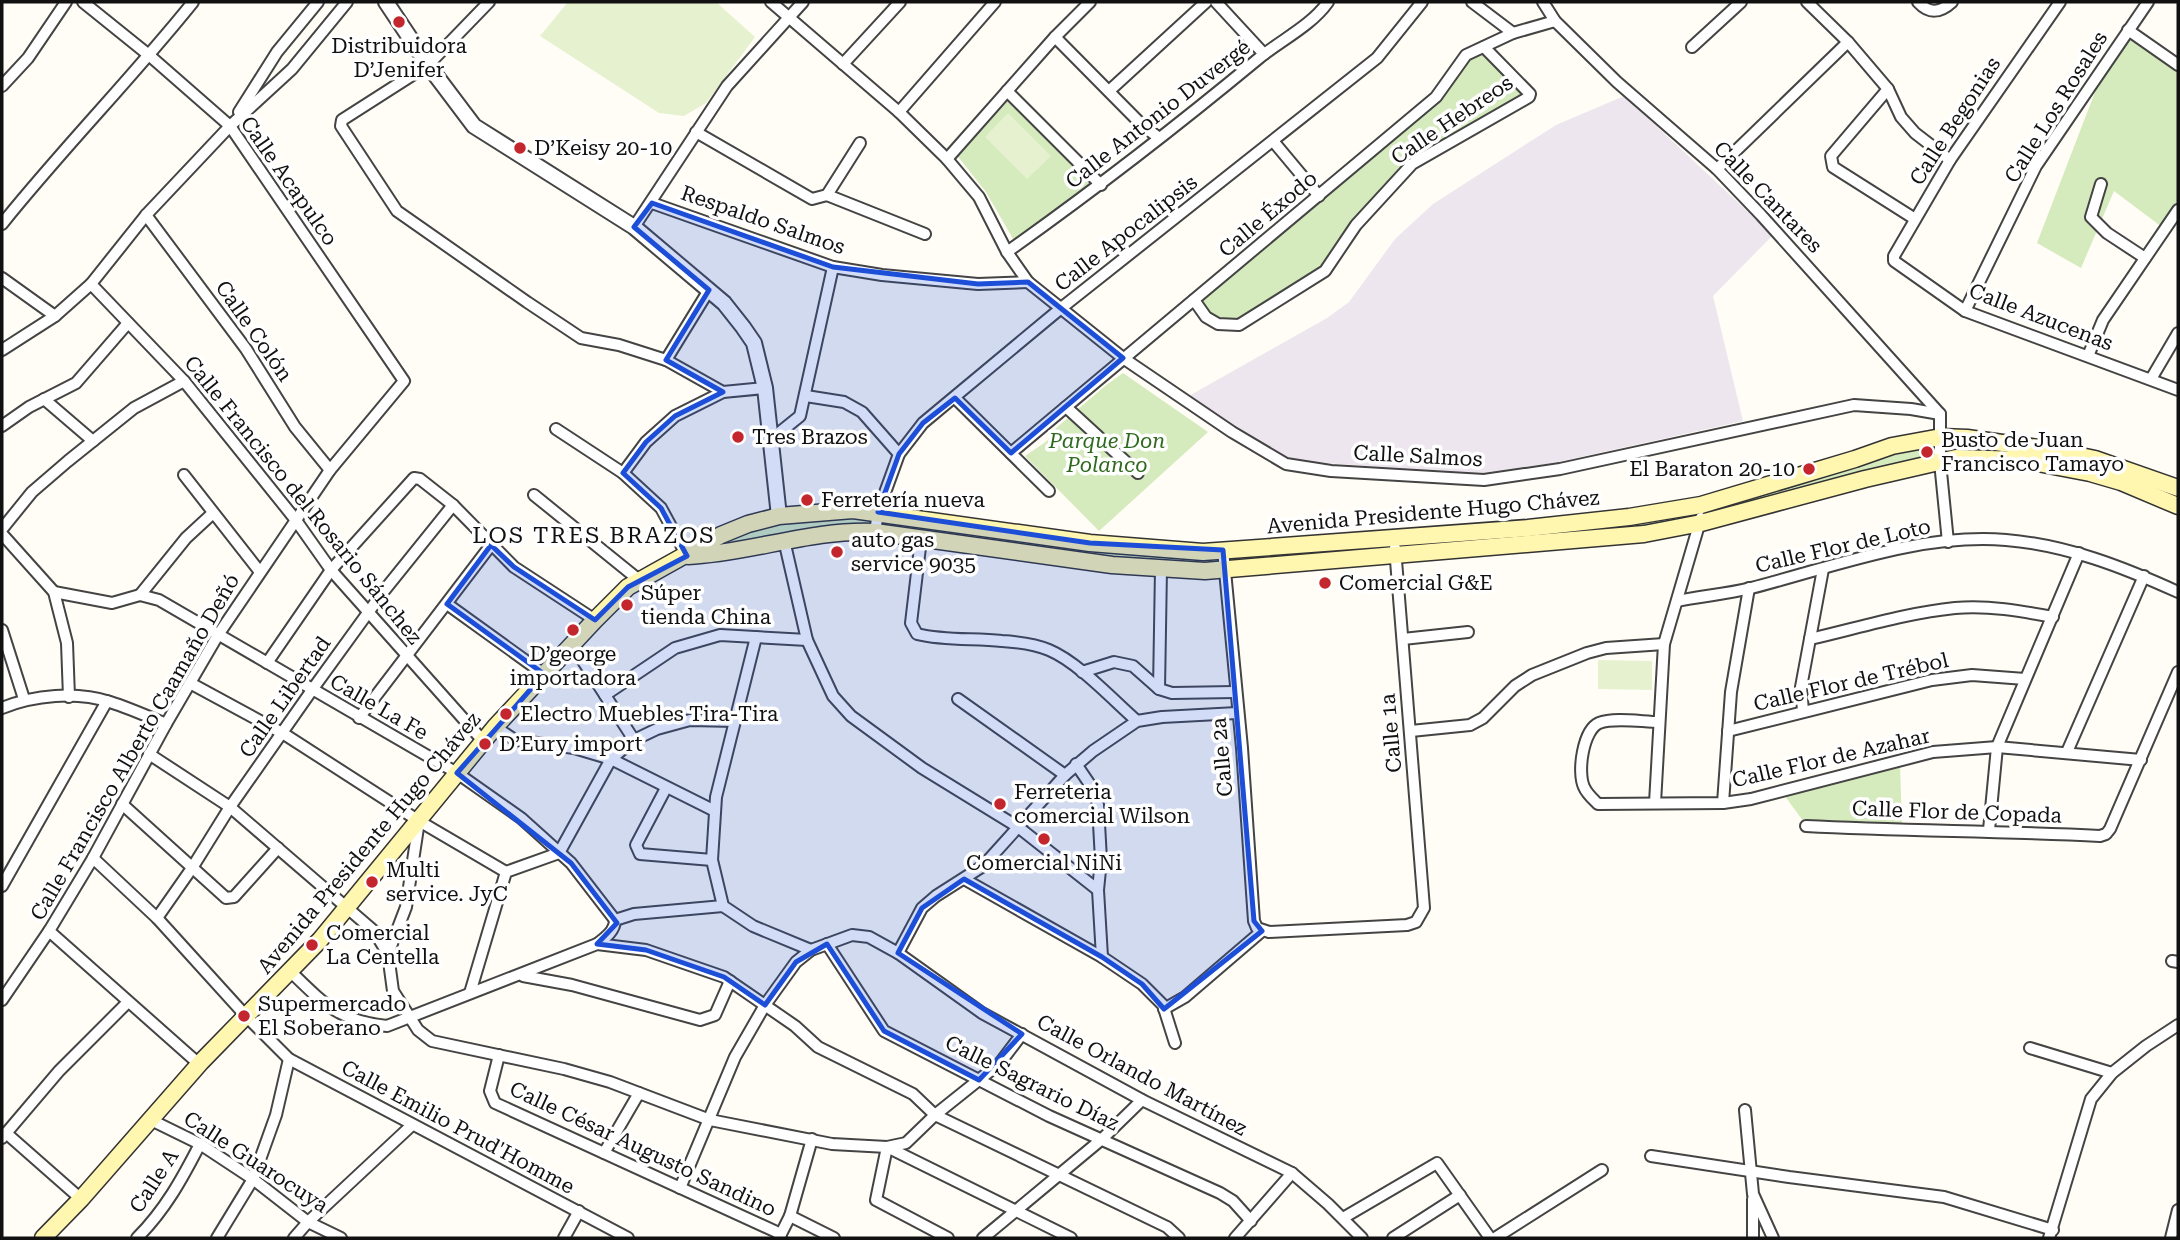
<svg xmlns="http://www.w3.org/2000/svg" width="2180" height="1240" viewBox="0 0 2180 1240" font-family="'Roboto Serif',serif">
  <rect width="100%" height="100%" fill="#fffdf5"/>
  <polygon fill="#eee6ef" points="1624,96 1773,235 1713,296 1743,421 1558,462 1481,475 1288,460 1187,397 1327,318 1349,302 1395,239 1433,204 1556,125"/>
  <g fill="#d5ebbd">
    <polygon points="2128,32 2178,68 2178,204 2162,227 2114,191 2081,268 2037,243 2105,66"/>
    <polygon points="1484,50 1529,95 1410,162 1322,269 1237,322 1219,321 1207,315 1197,300 1437,100 1467,57"/>
    <polygon points="1008,96 1096,184 1016,244 986,192 956,154"/>
    <polygon points="1123,373 1208,432 1099,531 1025,456 1047,441 1055,429 1105,386"/>
    <polygon points="1957,440 2000,449 1949,452 1703,517 1533,542 1207,569 858,527 727,546 728,538 776,524 859,513 1205,553 1696,505 1863,457"/>
    <polygon points="1900,763 1902,828 1806,825 1782,792"/>
  </g>
  <g fill="#e6f2cf">
    <polygon points="568,2 716,2 755,37 706,103 684,116 659,113 540,36"/>
    <polygon points="1008,113 1051,156 1027,179 985,137"/>
    <polygon points="1598,660 1652,661 1652,690 1598,689"/>
  </g>
  <g fill="none" stroke-linecap="round" stroke-linejoin="round">
    <g stroke="#444" stroke-width="14">
      <g id="minor">
        <polyline points="489,2 428,65 342,120 341,126 397,211 527,302 581,338 619,345 666,360 723,392"/>
        <polyline points="771,2 899,112 947,159 979,197 1007,252 1028,282 1123,358 1232,432 1286,464 1331,471 1484,480 1560,469 1854,405 1911,409 1940,414"/>
        <polyline points="1216,2 1264,54"/>
        <polyline points="1472,2 1513,33"/>
        <polyline points="1543,2 1555,21 1617,82 1717,169 1761,215 1940,414 1940,462 1948,542"/>
        <polyline points="1807,2 1848,42 1888,89 1901,117 1915,133 1950,160"/>
        <path d="M1918,2C1929,14 1940,13 1952,2"/>
        <polyline points="2060,2 1950,160 1894,256 1894,261 1965,311 2178,390"/>
        <polyline points="2128,30 2178,65"/>
        <polyline points="1055,37 1141,124 1159,138"/>
        <polyline points="1692,47 1741,2"/>
        <polyline points="843,64 900,2"/>
        <polyline points="2,86 28,58 66,2"/>
        <polyline points="1888,89 1831,156 1833,167 1915,219"/>
        <polyline points="1007,91 1101,185"/>
        <polyline points="1109,91 1206,2"/>
        <polyline points="239,112 277,52 318,2"/>
        <polyline points="899,112 995,2"/>
        <polyline points="696,132 812,199 827,195 925,234"/>
        <polyline points="1273,141 1319,196"/>
        <polyline points="947,159 1055,37 1090,2"/>
        <polyline points="1717,169 1848,42"/>
        <polyline points="2101,184 2091,217 2107,233 2145,258"/>
        <polyline points="827,195 860,143"/>
        <polyline points="652,203 833,267 882,275 978,284 1028,282"/>
        <polyline points="146,215 246,349 295,427 330,470"/>
        <path d="M2,224C63,148 132,78 193,2"/>
        <polyline points="634,227 727,86 803,2"/>
        <path d="M1007,252C1093,191 1177,126 1258,59C1281,40 1311,26 1328,2"/>
        <polyline points="2,278 55,316"/>
        <polyline points="91,284 184,381 295,519 331,570 484,742"/>
        <polyline points="1194,300 1206,317 1218,324 1239,325 1325,271 1356,225 1412,164 1529,97 1530,94 1484,47"/>
        <polyline points="1965,311 2036,166 2148,2"/>
        <polyline points="2,350 55,316 91,284 146,215 230,126 292,69 347,2"/>
        <polyline points="2088,356 2103,320 2178,210"/>
        <polyline points="666,360 709,290"/>
        <polyline points="2151,379 2178,333"/>
        <polyline points="806,396 844,402 862,412 899,454"/>
        <polyline points="955,398 1049,491"/>
        <polyline points="44,399 93,441"/>
        <polyline points="1066,407 1138,473"/>
        <polyline points="2,426 29,407 76,383 128,323"/>
        <polyline points="556,429 623,473 661,508 687,556"/>
        <polyline points="769,441 800,416 833,267"/>
        <polyline points="1011,453 1436,97 1466,55 1513,33 1555,21"/>
        <polyline points="623,473 646,442 675,416 723,392 765,388"/>
        <polyline points="184,475 260,572"/>
        <polyline points="534,495 639,580"/>
        <polyline points="2,529 32,492 68,461 134,408 184,381"/>
        <polyline points="875,532 878,512 899,454 923,423 1060,309 1377,58 1422,2"/>
        <polyline points="2,534 54,592 67,643 69,697"/>
        <path d="M921,539L911,623L917,634C945,641 974,638 1002,641C1018,642 1035,644 1049,650C1078,662 1113,700 1137,721"/>
        <polyline points="784,540 807,640 833,696 851,716 922,768 1018,827 1098,890"/>
        <polyline points="1223,550 1242,748 1254,921 1257,928 1269,932 1407,925 1416,922 1424,908 1395,548"/>
        <polyline points="54,592 112,603 140,595 159,600 457,773 521,818 571,863 615,920 634,914 723,906"/>
        <polyline points="140,595 186,538 213,513"/>
        <path d="M1677,601C1702,596 1727,594 1751,588C1833,567 1920,533 2006,540C2067,545 2123,567 2178,592"/>
        <polyline points="447,604 544,674"/>
        <polyline points="2,630 24,699"/>
        <polyline points="756,637 716,797 712,860 723,906 753,926 811,950"/>
        <polyline points="1403,639 1468,632"/>
        <path d="M1810,639C1858,628 1906,613 1955,608C1988,605 2021,611 2053,617"/>
        <polyline points="572,644 634,740"/>
        <polyline points="267,663 331,570 414,478 420,479 453,505 514,567 595,620"/>
        <polyline points="1082,672 1114,662 1133,666 1159,689 1172,693 1235,692"/>
        <polyline points="190,683 284,734 419,821 506,872"/>
        <polyline points="1159,689 1161,569"/>
        <polyline points="605,695 675,648 720,635 807,640"/>
        <polyline points="958,699 1065,775"/>
        <path d="M2,708C34,695 76,691 110,702C129,708 147,716 166,724"/>
        <polyline points="1803,711 1801,687 1823,569"/>
        <polyline points="359,718 491,545"/>
        <path d="M1659,722C1643,722 1614,717 1599,723C1583,730 1577,772 1584,787C1587,794 1593,799 1598,804L1723,803L1751,799L1933,752L1997,747L2141,760"/>
        <polyline points="495,727 515,740 574,748 611,759 715,811"/>
        <polyline points="1411,731 1470,725 1483,718 1515,686 1532,675 1587,653 1606,648 1664,644"/>
        <polyline points="1728,731 1932,680 1972,675 2025,679"/>
        <polyline points="2067,752 2144,576"/>
        <polyline points="149,754 230,807 374,931 388,954 393,991 418,1030 432,1041 564,1069 610,1082 710,1120 832,1144 887,1147 1071,1238"/>
        <polyline points="1076,764 1095,792 1098,805 1101,860 1098,890 1102,957"/>
        <polyline points="666,788 636,845 640,854 712,860"/>
        <polyline points="1655,803 1664,644 1701,518"/>
        <polyline points="1723,803 1731,692 1749,588"/>
        <polyline points="122,804 226,898 234,897 278,848"/>
        <path d="M1806,826C1904,831 2002,831 2100,836L2106,834L2110,829L2178,672"/>
        <polyline points="1989,830 1997,747 2079,553"/>
        <polyline points="93,858 157,918 245,1015 289,1059 628,1238"/>
        <polyline points="964,879 1102,957 1142,984 1163,1005 1175,1043"/>
        <polyline points="2,886 107,701"/>
        <polyline points="157,918 192,868 230,807 312,690 383,592 453,505"/>
        <polyline points="49,931 199,1064"/>
        <path d="M597,944C605,938 615,931 615,920"/>
        <polyline points="827,944 884,1031 1049,1116 1220,1193 1233,1201 1251,1221"/>
        <polyline points="898,953 982,1013 1142,1100 1292,1173 1328,1204 1362,1238"/>
        <polyline points="388,954 406,907 419,821"/>
        <polyline points="2172,961 2178,962"/>
        <path d="M291,972C324,1004 339,1021 387,1026L597,944L646,950L724,977L795,1026L818,1047L913,1094L935,1115L1167,1227L1179,1238"/>
        <polyline points="523,976 572,985 700,1020 715,1015 730,981"/>
        <polyline points="470,993 506,872 559,853 611,759 634,740 657,729 690,720 735,721"/>
        <polyline points="2,1000 49,931 93,858 166,724 218,635 330,470 404,381 230,126 150,56 83,2"/>
        <polyline points="1164,1009 1185,997 1262,931"/>
        <polyline points="2030,1048 2112,1073"/>
        <polyline points="499,1055 490,1091 495,1103 781,1234"/>
        <polyline points="1745,1110 1753,1194 1773,1238"/>
        <polyline points="149,1119 200,1144 253,1179 308,1222 341,1238"/>
        <polyline points="6,1133 81,1199"/>
        <polyline points="2,1138 59,1071 128,1002"/>
        <polyline points="604,1153 639,1093"/>
        <polyline points="1651,1156 1789,1177 1944,1197 2053,1230"/>
        <polyline points="680,1188 735,1057 765,1005 796,962 811,950 852,935 869,937 898,953 922,908 936,896 983,866 1065,775 1093,751 1137,721 1162,717 1237,713"/>
        <polyline points="1753,1199 1753,1238"/>
        <polyline points="790,1216 834,1238"/>
        <polyline points="1343,1218 1437,1163 1490,1238"/>
        <path d="M137,1238C165,1210 182,1179 200,1144"/>
        <polyline points="217,1238 253,1179 276,1115 289,1059"/>
        <polyline points="294,1238 308,1222 412,1125"/>
        <polyline points="564,1238 579,1211"/>
        <polyline points="779,1238 790,1216 812,1139"/>
        <polyline points="948,1238 876,1200 887,1147 906,1143 935,1115 1000,1063 1022,1034"/>
        <polyline points="983,1238 1102,1139 1142,1100"/>
        <polyline points="1235,1238 1292,1173"/>
        <polyline points="1393,1238 1460,1195"/>
        <polyline points="1495,1238 1602,1170"/>
        <polyline points="2049,1238 2091,1099 2112,1073 2146,1046 2178,1025"/>
        <polyline points="2171,1238 2178,1210"/>
      </g>
    </g>
    <g stroke="#444" stroke-width="18">
      <polyline id="tertiary" points="386,2 428,65 474,126 634,227 724,303 743,327 754,343 765,388 779,516"/>
    </g>
    <g stroke="#333" stroke-width="19">
      <g id="secondary">
        <path d="M688,556C751,553 811,529 875,532L1112,565L1205,571L1644,534L1701,523L1865,479L1956,458L2022,460L2090,473L2121,482L2178,506"/>
        <polyline points="43,1238 81,1199 201,1062 320,940 495,727 595,620 628,587 721,535 748,524 779,516 853,510 1090,543 1203,552 1528,528 1629,517 1701,505 1855,459 1892,446 1941,437 1967,438 2052,450 2095,459 2178,488"/>
      </g>
    </g>
    <use href="#minor" stroke="#fff" stroke-width="10"/>
    <use href="#tertiary" stroke="#fff" stroke-width="14"/>
    <use href="#secondary" stroke="#fff6b0" stroke-width="16"/>
  </g>
  <path fill="#1d4ed8" fill-opacity="0.2" stroke="#1d4ed8" stroke-width="5" stroke-linejoin="round" d="M652,203L833,267L978,284L1028,282L1123,358L1011,453L955,398L923,423L899,454L878,512L1090,543L1223,550L1254,921L1262,931L1164,1009L1142,984L1102,957L964,879L922,908L898,953L1022,1034L979,1080L884,1031L827,944L796,962L765,1005L724,977L646,950L597,944L617,923L571,863L457,773L544,674L447,604L491,545L514,567L595,620L628,587L687,556L661,508L623,473L646,442L675,416L723,392L666,360L709,290L634,227Z"/>
  <g fill="#c4262e" stroke="#fff" stroke-width="2.5">
    <circle cx="399" cy="22" r="7"/>
    <circle cx="520" cy="148" r="7"/>
    <circle cx="738" cy="437" r="7"/>
    <circle cx="1927" cy="452" r="7"/>
    <circle cx="1809" cy="469" r="7"/>
    <circle cx="807" cy="500" r="7"/>
    <circle cx="837" cy="552" r="7"/>
    <circle cx="1325" cy="583" r="7"/>
    <circle cx="627" cy="605" r="7"/>
    <circle cx="573" cy="630" r="7"/>
    <circle cx="506" cy="714" r="7"/>
    <circle cx="485" cy="744" r="7"/>
    <circle cx="1000" cy="804" r="7"/>
    <circle cx="1044" cy="839" r="7"/>
    <circle cx="372" cy="882" r="7"/>
    <circle cx="312" cy="945" r="7"/>
    <circle cx="244" cy="1016" r="7"/>
  </g>
  <g text-anchor="middle" dominant-baseline="central" stroke-width="7" stroke-linejoin="round" paint-order="stroke">
    <g font-size="21" fill="#111" stroke="#fff" text-anchor="start">
      <text x="399" y="46" text-anchor="middle">Distribuidora<tspan x="399" dy="24">D’Jenifer</tspan></text>
      <text x="534" y="148">D’Keisy 20-10</text>
      <text x="752" y="437">Tres Brazos</text>
      <text x="1941" y="440">Busto de Juan<tspan x="1941" dy="24">Francisco Tamayo</tspan></text>
      <text x="1795" y="469" text-anchor="end">El Baraton 20-10</text>
      <text x="821" y="500">Ferretería nueva</text>
      <text x="851" y="540">auto gas<tspan x="851" dy="24">service 9035</tspan></text>
      <text x="1339" y="583">Comercial G&amp;E</text>
      <text x="641" y="593">Súper<tspan x="641" dy="24">tienda China</tspan></text>
      <text x="573" y="654" text-anchor="middle">D’george<tspan x="573" dy="24">importadora</tspan></text>
      <text x="520" y="714">Electro Muebles Tira-Tira</text>
      <text x="499" y="744">D’Eury import</text>
      <text x="1014" y="792">Ferreteria<tspan x="1014" dy="24">comercial Wilson</tspan></text>
      <text x="1044" y="863" text-anchor="middle">Comercial NiNi</text>
      <text x="386" y="870">Multi<tspan x="386" dy="24">service. JyC</tspan></text>
      <text x="326" y="933">Comercial<tspan x="326" dy="24">La Centella</tspan></text>
      <text x="258" y="1004">Supermercado<tspan x="258" dy="24">El Soberano</tspan></text>
    </g>
    <g font-size="21" fill="#111" stroke="#fff">
      <text transform="translate(2056 107) rotate(-58)">Calle Los Rosales</text>
      <text transform="translate(1158 114) rotate(-38)">Calle Antonio Duvergé</text>
      <text transform="translate(1452 120) rotate(-34)">Calle Hebreos</text>
      <text transform="translate(1955 121) rotate(-57)">Calle Begonias</text>
      <text transform="translate(289 181) rotate(55)">Calle Acapulco</text>
      <text transform="translate(1768 197) rotate(46)">Calle Cantares</text>
      <text transform="translate(1268 214) rotate(-40)">Calle Éxodo</text>
      <text transform="translate(763 220) rotate(19)">Respaldo Salmos</text>
      <text transform="translate(1126 233) rotate(-38)">Calle Apocalipsis</text>
      <text transform="translate(2041 317) rotate(21)">Calle Azucenas</text>
      <text transform="translate(254 331) rotate(55)">Calle Colón</text>
      <text transform="translate(1418 456) rotate(3)">Calle Salmos</text>
      <text transform="translate(303 500) rotate(51)">Calle Francisco del Rosario Sánchez</text>
      <text transform="translate(1433 512) rotate(-5)">Avenida Presidente Hugo Chávez</text>
      <text transform="translate(1843 546) rotate(-13)">Calle Flor de Loto</text>
      <text transform="translate(1851 682) rotate(-13)">Calle Flor de Trébol</text>
      <text transform="translate(285 697) rotate(-55)">Calle Libertad</text>
      <text transform="translate(379 707) rotate(30)">Calle La Fe</text>
      <text transform="translate(1391 733) rotate(-95)">Calle 1a</text>
      <text transform="translate(135 747) rotate(-60)">Calle Francisco Alberto Caamaño Deñó</text>
      <text transform="translate(1222 757) rotate(-95)">Calle 2a</text>
      <text transform="translate(1831 758) rotate(-13)">Calle Flor de Azahar</text>
      <text transform="translate(1957 812) rotate(2)">Calle Flor de Copada</text>
      <text transform="translate(369 843) rotate(-50)">Avenida Presidente Hugo Chávez</text>
      <text transform="translate(1142 1075) rotate(28)">Calle Orlando Martínez</text>
      <text transform="translate(1032 1083) rotate(26)">Calle Sagrario Díaz</text>
      <text transform="translate(458 1127) rotate(28)">Calle Emilio Prud'Homme</text>
      <text transform="translate(643 1149) rotate(25)">Calle César Augusto Sandino</text>
      <text transform="translate(256 1162) rotate(33)">Calle Guarocuya</text>
      <text transform="translate(154 1181) rotate(-57)">Calle A</text>
    </g>
    <g font-size="21" font-style="italic" fill="#2f6b1f" stroke="#fff">
      <text x="1107" y="441">Parque Don<tspan x="1107" dy="24">Polanco</tspan></text>
    </g>
    <g font-size="23" letter-spacing="2" fill="#111" stroke="#fff">
      <text x="594" y="535">LOS TRES BRAZOS</text>
    </g>
  </g>
  <rect width="2180" height="1240" fill="none" stroke="#111111" stroke-width="7"/>
</svg>
